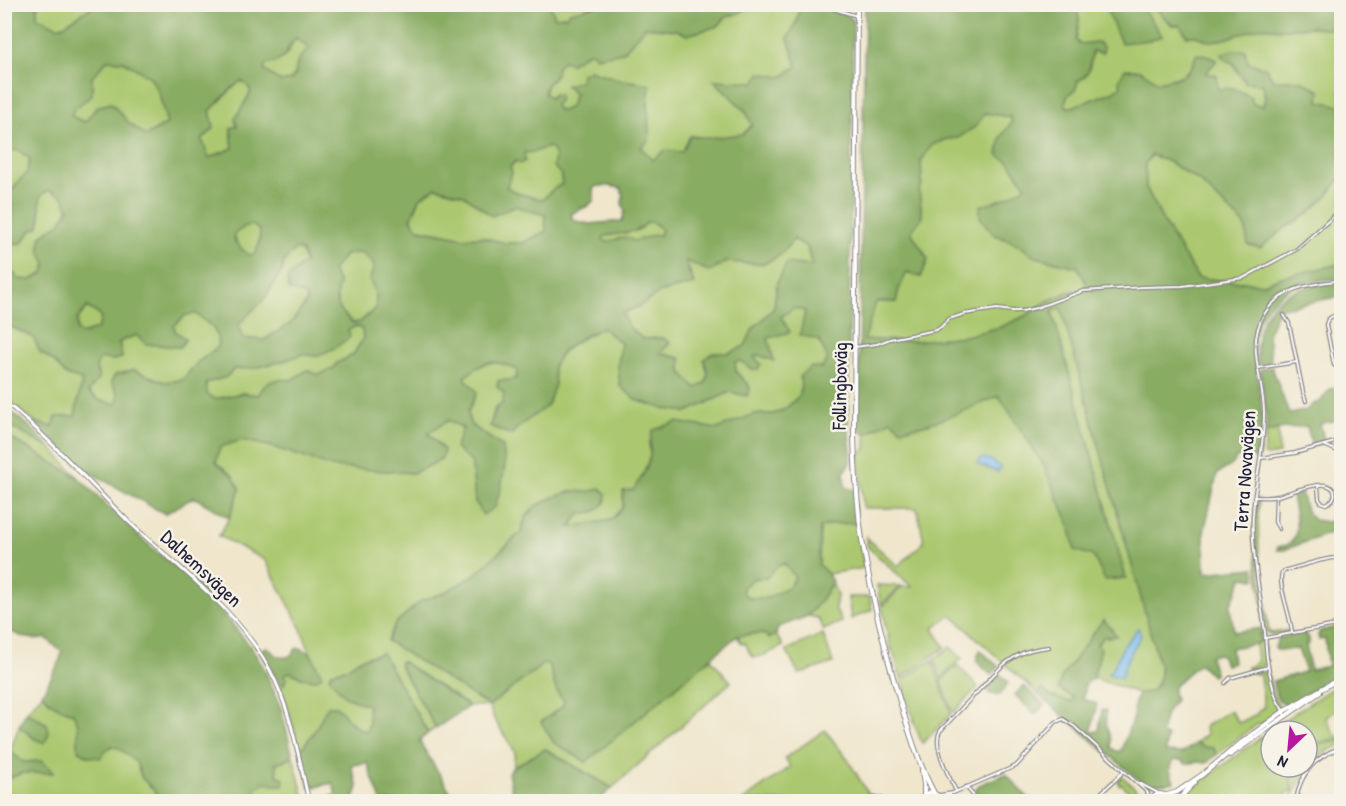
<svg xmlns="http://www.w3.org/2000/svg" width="1346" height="806" viewBox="0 0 1346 806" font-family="'Patrick Hand',sans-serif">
  <rect width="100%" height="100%" fill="#f7f3e8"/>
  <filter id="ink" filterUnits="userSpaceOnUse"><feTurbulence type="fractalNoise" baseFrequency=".0167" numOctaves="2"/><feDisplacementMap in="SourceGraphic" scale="12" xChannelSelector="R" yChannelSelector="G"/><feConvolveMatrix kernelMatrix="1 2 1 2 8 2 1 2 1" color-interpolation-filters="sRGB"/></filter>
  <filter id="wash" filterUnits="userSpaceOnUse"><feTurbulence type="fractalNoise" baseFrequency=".008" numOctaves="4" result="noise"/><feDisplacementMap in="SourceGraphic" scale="24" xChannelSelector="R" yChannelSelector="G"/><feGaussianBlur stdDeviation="1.35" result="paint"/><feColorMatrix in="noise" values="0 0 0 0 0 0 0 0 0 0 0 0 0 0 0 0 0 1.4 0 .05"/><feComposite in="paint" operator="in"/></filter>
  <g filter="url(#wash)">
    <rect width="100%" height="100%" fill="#efe6cc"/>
    <g fill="#abc86f" stroke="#667555" stroke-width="1.5">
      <polygon points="39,4 97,5 62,26 56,26 37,17 37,6"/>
      <polygon points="550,5 601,5 589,7 567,16 555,17"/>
      <path d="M748,5H800C799,17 795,27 788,38L797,66L782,77L756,82L715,80L746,112L752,125L743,135L708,138L691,136L682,152L653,160L641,148L648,106L649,85L637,82L620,80L589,70L580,81L566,86L575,93L570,107L563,111L558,110L550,98L544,94L547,84L552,80L557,67L562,61L571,63L588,52H623L645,27L677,30L687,35L718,26L726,17L742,12Z"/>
      <path d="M1078,5H1105L1110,15L1162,36L1143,8L1154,6L1172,25H1180L1187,36H1196L1211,41L1225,39L1261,27L1283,29L1310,27L1325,29L1341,27V106L1319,101L1301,80H1273L1266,68L1248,63L1233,50L1221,55L1232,62L1238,73L1263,85L1265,98L1263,106L1253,104L1218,89L1205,73L1217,60L1196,55C1191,76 1177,78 1158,82L1140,70L1122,86L1112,92L1072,107H1067L1065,103L1068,95L1076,89L1077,82C1091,73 1090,67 1092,51L1103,53L1079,44L1076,40L1079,20L1077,7Z"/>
      <path d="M296,37L309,49L291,80L281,82L264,70L265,65C275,63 282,61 288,52C291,47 292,42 296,37Z"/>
      <polygon points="108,59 123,61 150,76 159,93 167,124 146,136 129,123 111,103 97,107 85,123 71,116 74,109 92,95 92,77"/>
      <polygon points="241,80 247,85 251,92 235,119 237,126 231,128 233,148 209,158 202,140 214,128 210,111"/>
      <path d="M985,113L1010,117L1012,122L1001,137L1009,162L1026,186C1012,196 997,202 980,206L1017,244L1036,257L1078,267L1086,283L1085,289L1068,292L1046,302L1025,316L1001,327L965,336L917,341L863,340L876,301L896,302L899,289L907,272L921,277L928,260L911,232L922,217L919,191L922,184L921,161L932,145L946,139L958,138L976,126Z"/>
      <path d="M548,147L552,149C557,160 561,172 562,184C554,188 548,192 544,200L520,194L506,187L512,173L510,167L524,153L527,152H534Z"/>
      <polygon points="18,150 30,159 27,173 16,184 12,212 5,223 5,152"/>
      <polygon points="1152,155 1169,162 1199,181 1245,225 1285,228 1308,214 1327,196 1341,177 1341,264 1282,277 1263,284 1198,278 1165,225 1146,187 1145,163"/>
      <polygon points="436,187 464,195 492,216 514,206 545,215 546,231 523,243 505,243 482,237 465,238 419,229 411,220 420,198"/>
      <polygon points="49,190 63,196 69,209 60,223 41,236 40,251 46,264 44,273 31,280 18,279 8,266 5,266 4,232 5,234 22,243 41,218 39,203 41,195"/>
      <path d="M647,222C654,222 657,224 661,230L659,235H654L634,241L622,239L606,242L602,239L605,236L638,230Z"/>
      <path d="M252,225L260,230L258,250L253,255C243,255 236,243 234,234L246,226Z"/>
      <polygon points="794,239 807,247 812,267 777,282 774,308 753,329 745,346 729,353 705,359 708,374 705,384 696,388 681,372 659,353 670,343 663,338 643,339 630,328 622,313 640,306 661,292 694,284 686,260 709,271 727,262 763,264 779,256"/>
      <path d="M296,249L302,251C307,268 303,285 307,302L290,324L264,340L242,338L239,324L264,299L282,271L284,261Z"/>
      <path d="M361,252L374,265L370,280L376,296V308L360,322L353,323C338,310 333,303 339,283L331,272L345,255Z"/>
      <polygon points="87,307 100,315 101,320 97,329 82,334 77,331 77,320"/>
      <path d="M793,308L805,310L828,359L822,368L801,385L800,395L785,409L774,414H755L717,429L697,426L649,442L650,456L642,477L623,507L611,520L570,527L580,514L596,511L601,489L585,492L573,491L554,497L536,506L526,517L520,533L473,576L444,593L421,601L395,624L387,641L545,663L549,665C555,679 552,689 564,701L563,706L541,722L586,762L710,658L731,682L612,788L546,749L513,767L515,752L494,719L489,706H469L401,661L399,664L436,728L428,733L382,653L360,659L345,669L332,672L330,677C344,695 345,698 368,705L369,723L367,732L356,727L344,714L328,706L314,732L300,751L287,705L278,682L284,684V675L289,672L304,678L322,676L314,662L300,626L265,560L219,536L229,518L240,489L216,462L220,447L242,440L382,470L413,473L444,450L428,433L448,420L463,428L465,456L472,463L475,501L503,447L470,424L468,412L477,392L464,377L483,363H503L517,370L516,379L504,393L502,405L495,408L490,426L511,435L555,384C554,379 553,374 553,369C554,350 587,336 602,328L621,343L618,366L665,409L687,412L730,392L750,387L736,372L735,362L740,361L752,369L754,357L759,355L766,358L768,337L789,332L781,317Z"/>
      <path d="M1061,308L1156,649C1160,667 1165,677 1150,692L1138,693L1093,678L1101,649L1097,645L1103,637H1110L1104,620L1073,701L1069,702L1050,696L1042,689L1038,694L951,615L933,629L945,647L901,678L892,649H891L888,636L889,635L886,629L882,607L902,587H912L868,547L866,537L898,566L924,542L917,508H863L859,454L866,449V434L891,420L1052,311Z"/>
      <path d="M196,314C210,326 218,327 218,347L198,362L182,380L164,382L134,370L118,394V405L99,400L88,392L99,378L96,368L100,358L112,360L122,358L119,342L136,335L146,344L180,347L174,326L186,315Z"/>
      <polygon points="4,324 33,337 40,352 53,361 66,375 82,380 75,416 53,427 34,422 5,397"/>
      <path d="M356,326L362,329L363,339L353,355L337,363L333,369L318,375L307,370L291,381C274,378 267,380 258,395L243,393L215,399L206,394V383L226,377L234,369L255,368L287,360L302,354L316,356L348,330Z"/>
      <polygon points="5,423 43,445 49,446 79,478 5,435"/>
      <polygon points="1278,429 1279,454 1266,456 1264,454 1266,433"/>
      <path d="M1257,499H1259L1258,511L1259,562L1269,631L1271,633L1290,630L1291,631C1284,634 1272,638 1266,631L1257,567L1254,528Z"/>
      <polygon points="856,523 864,568 828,574 819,565 820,528 832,524"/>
      <polygon points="784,563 796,577 790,586 768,598 749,598 743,593 743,587 754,578 766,578 775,568"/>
      <polygon points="832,582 837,595 835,609 842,622 823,630 818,618 808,616 820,601"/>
      <polygon points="877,585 901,586 881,605"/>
      <polygon points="848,597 870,597 872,610 851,619"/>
      <path d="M1263,632L1266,659C1264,668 1256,668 1248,670L1247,667L1251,666L1257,661L1255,644L1260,642L1259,634Z"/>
      <path d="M761,633L766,635L769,638L776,635L783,646C777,649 759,659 753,657C750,655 747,647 745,643L742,644L737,636Z"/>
      <polygon points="823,634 833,663 799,674 786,650"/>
      <polygon points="950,647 962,658 941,679 934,659"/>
      <polygon points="932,660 951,714 923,743 922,743 913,720 915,719 910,709 908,700 907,699 904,691 906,690 901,681"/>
      <polygon points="957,665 978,687 954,712 952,711 941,681"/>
      <polygon points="1261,671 1268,675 1269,679 1272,693 1280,709 1279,713 1262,724 1258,724 1216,755 1214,748 1204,747 1196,743 1207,734 1204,727 1230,710 1239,723 1257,714 1259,710 1264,707 1260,675 1253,673"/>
      <polygon points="1341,682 1341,706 1326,718 1335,735 1341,738 1341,741 1335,739 1307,745 1307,731 1285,731 1280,723"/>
      <path d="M42,694C51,704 60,709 73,713L78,724L111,746L119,748L136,762L142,778L153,789L161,801L5,802V780L22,773L54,772L42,761L23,762L10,751L19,726L35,739L47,724L26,712Z"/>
      <polygon points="1278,725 1282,731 1271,731 1271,767 1290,767 1291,792 1286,793 1287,801 1182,801 1189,792 1211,774"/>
      <polygon points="825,730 848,760 869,795 859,801 742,801 790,767 785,758"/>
      <path d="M1335,741L1341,742V745C1311,757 1305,769 1293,797V767H1307V747Z"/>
      <polygon points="293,757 305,801 254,802 255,790 265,782 277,775 276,763"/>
      <path d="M1122,776C1130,784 1140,790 1142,801H1137L1122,784L1119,785L1118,781Z"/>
    </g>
    <g fill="#88ac62" stroke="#55674e" stroke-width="1.5" fill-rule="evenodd">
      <path d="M97,4H550L555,17L567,16L570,12L601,5H748L742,12L726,17L718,26L687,35L677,30L645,27L623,52L596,57L592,52H588L571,63L562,61L557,67L556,74L552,80L547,84L544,93L550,98L554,94L559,95V101L555,105L558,110L563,111L570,107L575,93L566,85L580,81L581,74L588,72L589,70L620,80L637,82L650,85L648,106L649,140L641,148L653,160L665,150L682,152L690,136L708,138L743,134L752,125L746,112L714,80L755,82L760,73L782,77L797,66L788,38C795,27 799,17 800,5H832L837,13L848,15L853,20L848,427C849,440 856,463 844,472L845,487L854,490L856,523L832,524L820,528L819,565L828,574L832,582L820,601L808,616L778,627L776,635L769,638C761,630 748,635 737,636L586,762L554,743L541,722L563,706L564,701C552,689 555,679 549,665L545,663L489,706L387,641L395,624L421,601L444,593L473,576L520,533L526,517L536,506L554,497L573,491L585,492L601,489L606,494L605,503L596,511L580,514L570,527L611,520L623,507V491L633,490C640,480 649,467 650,455C651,444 649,441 653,430L677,422L717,429L755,414H774L785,409L800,395L801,385L800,376L811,367L822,368L828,359L819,340L800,335L805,311L794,308L781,317L790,332L768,338L774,361L759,355L754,357L761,364L757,370L752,369L740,361L735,362L736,372L750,387L747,396L730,392L687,412L665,409L636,400L620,386L618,366L621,343L602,328L583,337L563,350L553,367L555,384L548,405L517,428L511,435L490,426L496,408L502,404L504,393L497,387L498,381L516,379L517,370C491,357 486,361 464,377L477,392L468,412L470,424L503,447L505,465L501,488L495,507L483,515L475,501L472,463L455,448L463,428L449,420L428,433L444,451L442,458L431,465L413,473L332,467L273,447L242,440L220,447L216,462L233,476L240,489L229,518L194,497L165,514L80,467L34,422L53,427L56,417L75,416L82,380L66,375L53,361L40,352L33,337L5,324V266H8L18,279L31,280L44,273L46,264L40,251L41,236L60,223L69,209L63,196L49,190L41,195C38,207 42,215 39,227L31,230L22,243L11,244C0,218 15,222 13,206C13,203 11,200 9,196L16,184L27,173L30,159L18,150L5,152L4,5H39L37,7V17L56,26H62ZM296,38L309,49C300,55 295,63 296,74L291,80L281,82L264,70L265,65C289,61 283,52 296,38ZM107,60L123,61L150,77L159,93L167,124L146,136L129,123L111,103L97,107L85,122L71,116L74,109L92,95V77ZM241,81L247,85L251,92L235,119L237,126L231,128L233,148L209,158L202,140L214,128L210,111L232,88ZM548,147L552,149L555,157L553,166L561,175L562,184C554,188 548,193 543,200L520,194L506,187L512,173L510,167L515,161L520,164L525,161L524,153L534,152ZM597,186H609L621,188L623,196L622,204L625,210L622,221L589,224L572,220V213L588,206L594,200L593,189ZM436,187L464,195L492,216L515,206L545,215L546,231L523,243H505L482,237L465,238L419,229L411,219L420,198ZM647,222C654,222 657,224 661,230L659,235H654L634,241L626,237L606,242L603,239L605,236C618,233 640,234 647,222ZM252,225L260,230C260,239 260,247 253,255H248L235,242L234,234L246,226ZM794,239L807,247L812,266L787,263L777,282L774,308L753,329L745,346L729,353H712L704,359L708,374L705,384L696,388L681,372V358L660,353L670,343L663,338L643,339L630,328L622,313L640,306L661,292L694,284L688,270L686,261L709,271L727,262L763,264L779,256ZM296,249L302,251L305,262L287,279L289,290L305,295L307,302L290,324L264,340L242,338L239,324L264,299L282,271L284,261ZM361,252L374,265L370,280L376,296V308L360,322L353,323C338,310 333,303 339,283L332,271L345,255ZM87,307L100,315L101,320L97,329L82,334L77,331V320ZM196,314C210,326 218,327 218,347L198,362L182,380L164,382L134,370L115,375L111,382L118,394L117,404L99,400L88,392L99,378L96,368L100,358L112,360L122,358L119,342L136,335L146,344L180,347L186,339L175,331L174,326L186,315ZM356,326L362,329L363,339L353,355L337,363L333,369L318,375L307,370L291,380C275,378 267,380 258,395L243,393L215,399L207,394L206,383L226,377L234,369L255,368L287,360L302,354L316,356L333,349L350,337L348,330ZM784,563L795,577L790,586L768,598H749L743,593V587L754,578H766L775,568Z"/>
      <path d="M1197,4C1204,8 1212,8 1219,4L1341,5V27L1325,29L1310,27L1283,29L1261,27L1225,39L1211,41L1196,36H1187L1180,25H1172L1153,6L1143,8L1162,36L1150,40L1121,43L1105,5Z"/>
      <path d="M865,5H1078L1077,7L1079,20L1076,40L1079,44L1098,42L1103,47V53L1092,51C1090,67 1091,73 1077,82L1076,89L1068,95L1065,103L1067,107H1072L1112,92L1121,86L1119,80L1125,69L1140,70L1158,82C1178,78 1191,77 1196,54L1210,56L1217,60L1206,73L1217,75L1218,89L1233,88L1250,96L1253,104L1263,106L1265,98L1263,85L1245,82L1232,62L1227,61L1221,54L1233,50H1245L1248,63L1266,68L1273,80H1301L1320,91L1319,101L1341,106V177L1327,196L1308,214L1285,228L1260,248L1248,245L1245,225L1199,181L1169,162L1152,155L1145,163L1146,187L1165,225L1198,278L1263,284L1282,277L1341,264V278C1328,280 1313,280 1300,284C1288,288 1278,295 1269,305C1242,336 1258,366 1261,402C1263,421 1261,439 1259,458L1237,457L1232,465L1217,474L1204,532L1205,573L1254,568L1256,579L1243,577L1230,606L1234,632L1262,628L1263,632L1259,634L1260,642L1255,644L1231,648L1233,663L1225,665L1222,656L1218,654L1210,656L1215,674L1212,676L1200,664C1194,668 1174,683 1173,690C1173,694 1174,697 1175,700L1166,713L1161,734L1167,736L1165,752L1182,753L1196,743L1204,747L1214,748L1216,755L1206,763L1197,762L1186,764L1181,760H1174C1168,768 1170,772 1174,782C1165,785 1157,782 1148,786L1140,781L1038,694L1042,688L1050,696L1069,702L1073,700V697L1058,689L1061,678L1099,625L1104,620L1117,636L1103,637L1097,644L1101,649L1093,678L1087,682L1084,688L1085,692L1081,698L1097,704L1091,732L1099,731L1102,710H1106V725L1111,739V747L1116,751H1121L1134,714L1133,710L1138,693L1150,692L1157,685L1161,671L1061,308L1052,311L1126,578L1105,580L1093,556L1075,550L1069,524L1043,464L999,396C967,409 935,426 901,429L891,420L866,434L858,428ZM985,113L1010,117L1012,122L1001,137L998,155L1009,162L1026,186C1011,196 997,202 980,206V217L993,234L1017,244L1036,257L1078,267L1086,283L1084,289L1068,292L1046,302L1025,316L1001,327L965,336L917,341L864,340L876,302H896L899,289L907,272L921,277L928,259L911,232L922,217L919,191L922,184L921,161L932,145L946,139L958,138L976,126Z"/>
      <path d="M1341,282V296L1278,309L1268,333L1271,363L1259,365L1258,363C1253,330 1266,300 1300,289C1313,285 1328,284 1341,282Z"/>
      <path d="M1272,367L1289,414L1305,411L1313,404L1320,402L1330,389L1341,387V419L1320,424L1325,443L1312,446L1307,426L1278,429L1266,433C1268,413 1263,391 1260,371L1261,369Z"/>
      <polygon points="4,406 29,426 49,446 43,445 5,423"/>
      <path d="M5,435L79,478L144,541L198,586L231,623L250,646L264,668L281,709L293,757L276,763L277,775L284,779L283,785H273L265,782L255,790L254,801H161L153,789L142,778L136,762L119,748L111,746L100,758L88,756L78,750V724L73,713C60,709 51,704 42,694L59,663L62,652L46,638C29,641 20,636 5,629V605L10,596L4,592Z"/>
      <path d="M1301,493L1306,511L1314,520L1328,522L1341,513V529L1284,550H1277L1278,547C1283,546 1289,545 1292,541C1301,530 1294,509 1292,496Z"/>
      <path d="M1341,626V672L1289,705C1276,704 1275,691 1273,681L1304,672L1305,669L1298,649L1277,650L1275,648L1278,638L1306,633L1309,639V644H1306L1310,670L1328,666L1325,639L1319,640L1318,635L1320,631Z"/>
      <path d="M267,647C273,653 282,662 291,655C294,653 295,649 298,647L310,653L322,676L315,680L304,678L289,672L284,675L286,679L284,685L278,682L261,650Z"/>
      <polygon points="980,650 999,667 991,675 976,661"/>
      <polygon points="382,653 428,733 419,741 456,801 381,801 367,763 351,765 358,787 353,801 318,801 317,799 336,795 333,783 309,788 300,751 314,732 328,706 336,706 356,727 367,732 369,723 368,705 352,700 344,695 329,677 332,672 345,669 360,659"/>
      <polygon points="401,661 469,706 436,728 399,664"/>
      <path d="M999,674L1008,682C1005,687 1005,691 1000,695L991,694L984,688Z"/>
      <polygon points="1024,686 1045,705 1035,714 1015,695"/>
      <polygon points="26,712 47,724 49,733 45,743 35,739 19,726"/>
      <polygon points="545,749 612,788 603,796 605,801 473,801 509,794 512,791 508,773 513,767"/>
      <polygon points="10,751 23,762 42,761 54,773 22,773 5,780 5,754"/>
      <polygon points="1006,774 1031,801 983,801 977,795 975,790 979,785"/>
    </g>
    <g fill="#78bcee" stroke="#4d6f94" stroke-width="1.5">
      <polygon points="985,458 992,461 1001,468 998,472 977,464 980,459"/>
      <polygon points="1138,628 1141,636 1128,658 1121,678 1108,674 1114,666 1123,647"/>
    </g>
  </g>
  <g filter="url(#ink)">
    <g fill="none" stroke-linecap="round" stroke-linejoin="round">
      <g stroke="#888484" stroke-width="4.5">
        <g id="minor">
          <polyline points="833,4 834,9 857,16"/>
          <path d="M1342,314C1334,315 1327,317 1326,325L1334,365L1342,370"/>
          <polyline points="1284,315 1289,323 1303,392 1306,401"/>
          <polyline points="855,347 877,344 890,339 936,330 941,327 949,319 964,314 997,309 1012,311 1022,311 1036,308 1083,291 1143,287 1182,286 1243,278 1297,249 1335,215 1342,204"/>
          <polyline points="1258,368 1297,362"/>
          <polyline points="1324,445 1342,453"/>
          <polyline points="1261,458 1295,453 1342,440"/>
          <polyline points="1276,496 1275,522 1279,529"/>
          <path d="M1254,497C1262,497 1270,498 1278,496C1289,493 1314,483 1325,485C1337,487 1338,499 1326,504L1321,502L1319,499L1318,487"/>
          <path d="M1292,633C1292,619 1277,584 1282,573C1283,572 1285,571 1286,570C1300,567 1328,556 1342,558"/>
          <polyline points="1265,638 1342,624"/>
          <polyline points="1225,683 1230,678 1268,667"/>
          <path d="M1285,717C1284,710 1280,706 1277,700C1273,691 1271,680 1269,670C1266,658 1266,645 1265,633C1261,601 1255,570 1253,538C1250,495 1265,454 1264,411C1263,377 1245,344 1265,313C1282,286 1313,284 1342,280"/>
          <polyline points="1139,783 1160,794"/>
          <polyline points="966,787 979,802"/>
          <path d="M956,791C949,777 932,745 940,731L1002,666C1018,653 1029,649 1049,647"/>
          <polyline points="937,795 941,795 953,793 1016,766 1056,722 1063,719 1074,726 1124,771"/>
          <path d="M864,802C872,797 879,795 888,802"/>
          <polyline points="942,802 950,795"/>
          <polyline points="1091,802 1114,781 1124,771 1147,792 1151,800"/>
          <path d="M1296,802C1299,774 1316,756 1342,747"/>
        </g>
      </g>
      <g stroke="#888484" stroke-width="5">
        <path id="tertiary" d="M4,401C50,438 87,481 129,522C179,569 237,608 270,670C291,710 299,758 309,802"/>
      </g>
      <g stroke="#888484" stroke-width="6">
        <g id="secondary">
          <path d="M857,4L854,435C855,470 857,505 862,540C871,592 883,644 898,695C908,728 918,763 934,793"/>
          <polyline points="1230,755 1320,692"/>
          <polyline points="922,770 924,785 924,795"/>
          <polyline points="1167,795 1177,792 1202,775 1242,742 1284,711 1342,677"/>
          <polyline points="921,802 924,795 931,792 937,795 940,802"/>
          <path d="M1150,802C1156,791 1167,792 1172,802"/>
          <polyline points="1176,802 1195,782"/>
        </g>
      </g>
      <use href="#minor" stroke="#fff" stroke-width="2"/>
      <use href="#tertiary" stroke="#fff" stroke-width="3"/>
      <use href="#secondary" stroke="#fff" stroke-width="4"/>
    </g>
  </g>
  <g text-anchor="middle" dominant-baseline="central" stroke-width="5" stroke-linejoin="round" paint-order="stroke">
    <g font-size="20" fill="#22223b" stroke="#f7f3e8">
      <text transform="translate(839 386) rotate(-89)">Follingboväg</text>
      <text transform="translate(1244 471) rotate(-86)">Terra Novavägen</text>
      <text transform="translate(202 568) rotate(43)">Dalhemsvägen</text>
    </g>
  </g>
  <rect width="1346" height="806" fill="none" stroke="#f7f3e8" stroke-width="24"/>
  <g transform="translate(1289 749) rotate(206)"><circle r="28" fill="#f7f3e8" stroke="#a29fa3" stroke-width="1.5"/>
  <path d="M0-4.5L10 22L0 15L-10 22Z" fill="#b5179e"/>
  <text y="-9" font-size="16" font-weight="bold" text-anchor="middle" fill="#22223b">N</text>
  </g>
</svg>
